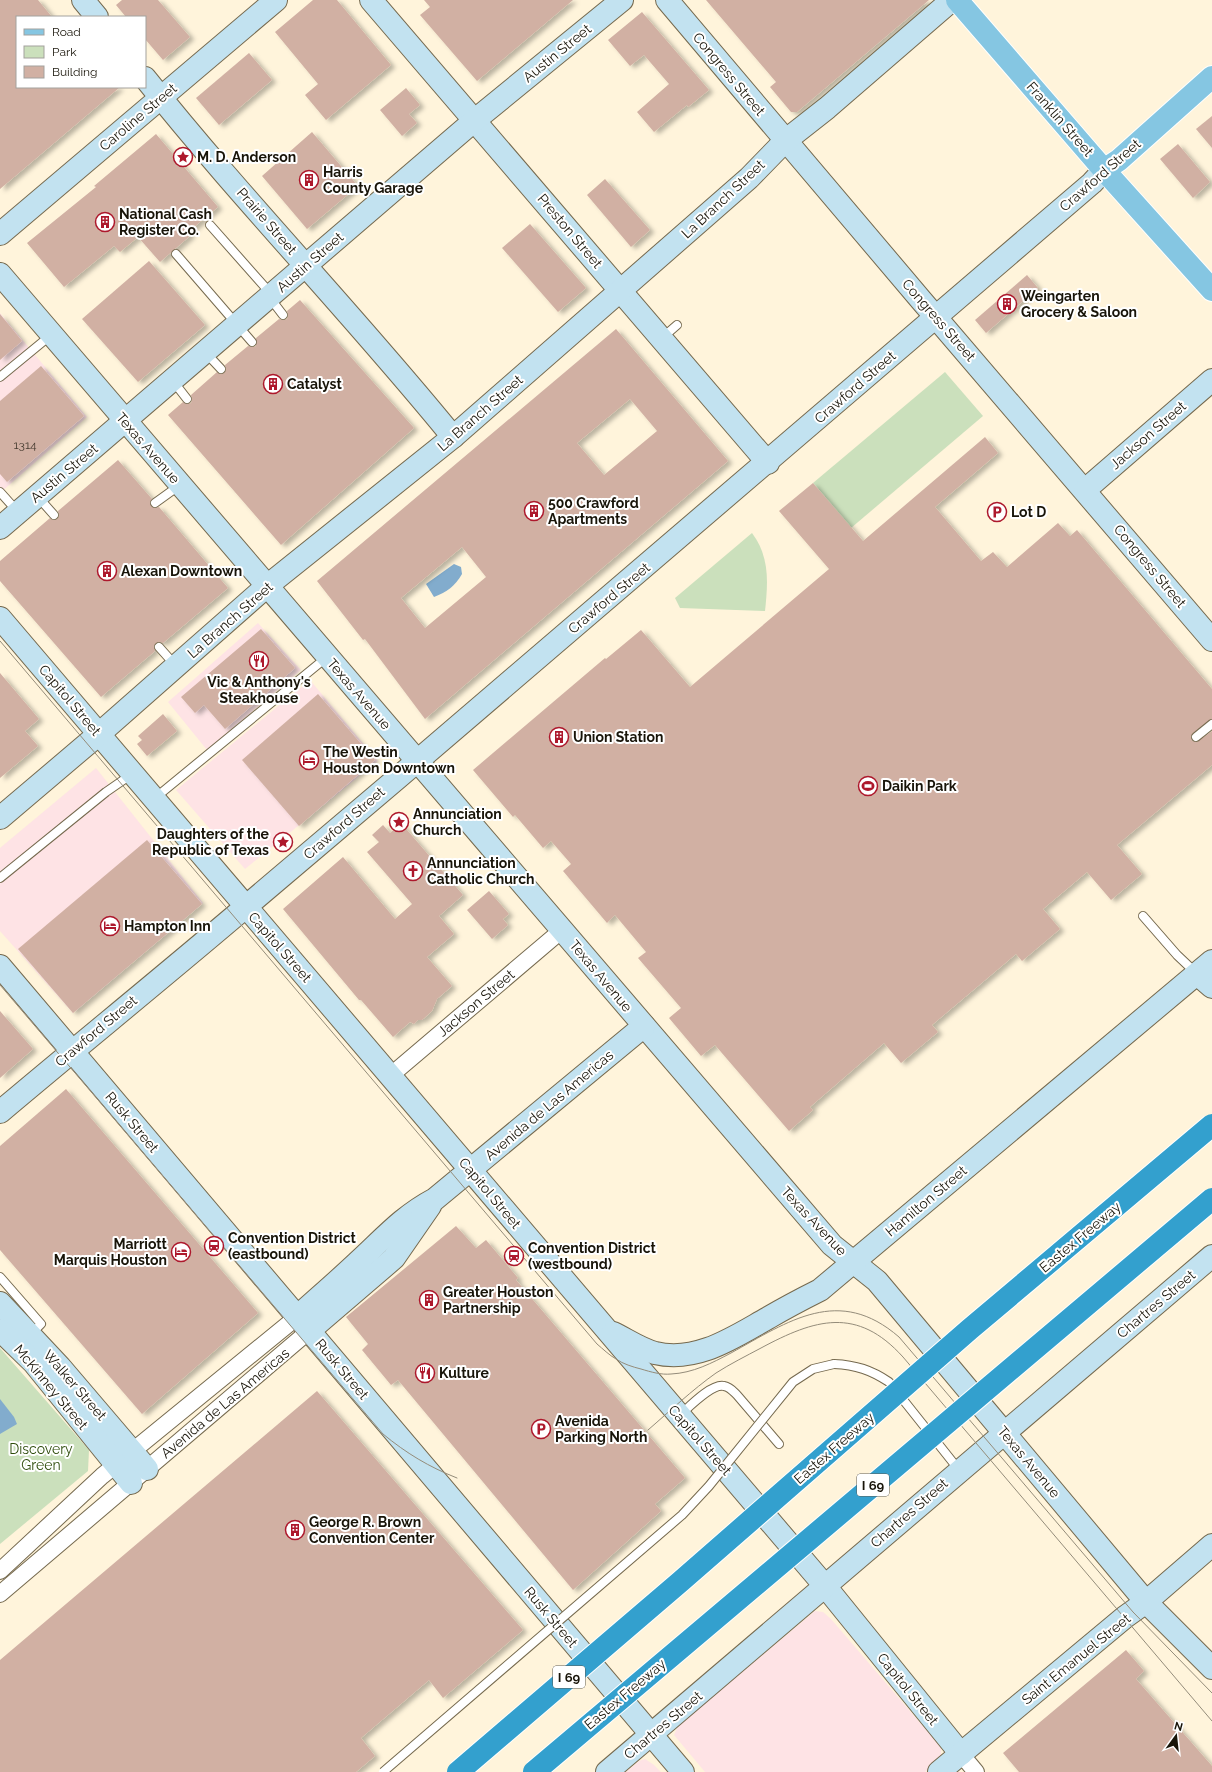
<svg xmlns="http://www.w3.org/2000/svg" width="1212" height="1772" viewBox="0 0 1212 1772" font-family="Raleway,sans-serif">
  <defs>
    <filter id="shadow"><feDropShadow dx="4.5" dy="2.5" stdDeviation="2" flood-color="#0004"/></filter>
  </defs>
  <rect width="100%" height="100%" fill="#fff4db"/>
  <g fill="#fee3e5">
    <polygon points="0,313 87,417 0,493"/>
    <polygon points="258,623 301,670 207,750 168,702"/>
    <polygon points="310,680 378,761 245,869 176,790"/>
    <polygon points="96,768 203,903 73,1013 0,931 0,848"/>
    <polygon points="815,1611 823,1612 831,1619 934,1739 941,1748 941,1756 938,1762 925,1772 705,1772 674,1735 678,1726"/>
    <polygon points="645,1759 654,1765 661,1772 626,1772 639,1761"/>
  </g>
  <g fill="#cbe0bc">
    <polygon points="945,372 983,416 851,528 813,483"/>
    <path d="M752,533C770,557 768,583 765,611L680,608L675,598Z"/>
    <polygon points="0,1348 89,1450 88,1471 0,1544"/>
  </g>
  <g fill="#82accd">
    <path d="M454,564L461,567L462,574C455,586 447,592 434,597L426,584Z"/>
    <polygon points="0,1399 14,1417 17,1424 0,1434"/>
  </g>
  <g fill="#d1b0a3" fill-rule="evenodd" filter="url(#shadow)">
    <polygon points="0,0 38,0 52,17 17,17 17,87 120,87 0,189"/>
    <polygon points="122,0 158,0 190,37 163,60 145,39 145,17 126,17 116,5"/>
    <polygon points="313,0 337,0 391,65 326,120 305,95 318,84 275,32"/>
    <polygon points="424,0 573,0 477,81 420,15 430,7"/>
    <polygon points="706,0 929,0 797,112 791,112 770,87 776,82"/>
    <polygon points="642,12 709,90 688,107 687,105 654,132 637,112 669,84 644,55 630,66 608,40"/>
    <polygon points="249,53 272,80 219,125 196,98"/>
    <polygon points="406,88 420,105 409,114 417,123 402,136 380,110"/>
    <polygon points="1212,116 1212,148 1196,129"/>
    <polygon points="312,132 358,186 307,229 262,176"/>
    <polygon points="156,134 218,207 188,232 191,235 160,262 138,237 120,252 114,246 64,287 27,243 96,187 94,186"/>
    <polygon points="1178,144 1210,182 1193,198 1160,159"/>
    <polygon points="605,179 650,230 631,247 587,195"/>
    <polygon points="530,224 586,288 558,312 502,248"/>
    <polygon points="149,261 205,325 138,382 82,319"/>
    <polygon points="1027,275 1038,288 986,333 975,320"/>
    <polygon points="300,300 414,428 281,545 168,415 183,402 187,404 191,403 192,399 191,395 217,372 220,374 224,373 226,370 225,365 248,346 253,347 256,346 256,338 279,319 283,320 287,319 288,315 287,311"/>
    <polygon points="0,314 22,341 0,360"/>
    <path d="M616,329L728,461L425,719L365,639L363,640L317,581ZM630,399L657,431L604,475L577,443ZM462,547L486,577L425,628L401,598Z"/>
    <polygon points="41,366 84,416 7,482 0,474 0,401"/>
    <polygon points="985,437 998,453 935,507 981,561 993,552 1007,567 1058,523 1070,536 1077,530 1212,689 1212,719 1193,733 1191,737 1192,741 1197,742 1212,731 1212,765 1117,845 1142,874 1111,900 1087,872 1043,909 1060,929 1022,961 1016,954 932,1025 938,1032 901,1063 884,1043 810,1107 813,1110 789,1131 715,1045 701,1056 669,1018 681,1008 638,958 646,952 615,915 607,923 563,871 571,864 551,841 543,848 515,815 513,817 473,770 605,658 606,659 641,630 690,687 829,569 779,511 813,483 863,541"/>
    <polygon points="118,460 152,499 150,503 151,506 155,508 159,507 228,588 163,643 160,642 156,643 154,646 155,651 101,697 0,581 0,561 50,518 53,520 57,519 59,516 58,511"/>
    <polygon points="261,629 295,668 225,729 204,705 195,713 181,697"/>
    <polygon points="0,673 39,719 25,731 38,746 0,778"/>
    <polygon points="318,694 375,760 299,826 242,760"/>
    <polygon points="163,714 177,731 147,756 137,744 142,740 138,736"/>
    <polygon points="401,823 463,895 439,916 454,934 427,957 452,986 437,999 432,1011 422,1020 418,1020 414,1024 410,1022 393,1037 361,1000 359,1000 283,909 343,857 395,919 412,904 367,852 379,842 372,835 383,825 390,833"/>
    <polygon points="147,840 202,904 73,1013 18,949"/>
    <polygon points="489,891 509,914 503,919 508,925 492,939 467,910"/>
    <polygon points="0,1011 33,1049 0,1078"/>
    <polygon points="66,1089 258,1313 142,1414 0,1250 0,1146"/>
    <polygon points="456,1226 476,1248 486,1240 518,1278 516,1280 685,1478 655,1504 661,1511 573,1590 398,1380 391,1385 362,1350 368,1344 346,1317"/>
    <polygon points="317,1391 523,1630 443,1698 429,1680 361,1738 375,1756 356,1772 0,1772 0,1660"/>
    <polygon points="1126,1650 1144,1671 1136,1679 1212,1766 1212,1772 1019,1772 1003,1753"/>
  </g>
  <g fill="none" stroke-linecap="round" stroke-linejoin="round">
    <g stroke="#75694e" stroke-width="10">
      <g id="lane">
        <polyline points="210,225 272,295"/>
        <polyline points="176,254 252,342"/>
        <polyline points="270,298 283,315"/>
        <polyline points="662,338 677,325"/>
        <polyline points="206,353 221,369"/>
        <polyline points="0,377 51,335"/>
        <polyline points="173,381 187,399"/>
        <polyline points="0,492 17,511"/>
        <polyline points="38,497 54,515"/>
        <polyline points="155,503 180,485"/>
        <polyline points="159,647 175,665"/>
        <polyline points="1196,737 1212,724"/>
        <polyline points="155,798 327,657"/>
        <polyline points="0,878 106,792 132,774"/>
        <polyline points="1143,916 1177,955 1196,973"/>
        <polyline points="0,1277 41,1324 31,1334"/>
        <path d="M834,1364C856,1365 871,1370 889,1382L959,1470"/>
        <path d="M680,1415C689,1407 712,1383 724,1386C730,1387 733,1391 737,1395L779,1444"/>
      </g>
    </g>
    <g stroke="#75694e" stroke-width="18">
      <g id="street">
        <polyline points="390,1076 562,930"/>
        <polyline points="0,1571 102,1476 297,1317"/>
        <polyline points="0,1594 309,1331"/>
        <polyline points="961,1754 976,1772"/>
      </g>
    </g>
    <g stroke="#75694e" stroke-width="24">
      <g id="secondary">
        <polyline points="83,0 97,17"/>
        <polyline points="371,0 768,463"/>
        <polyline points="667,0 921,300 1212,640"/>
        <path d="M145,78C243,201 354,315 453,437"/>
        <polyline points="0,234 276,0"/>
        <polyline points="0,274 832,1245 877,1281 1146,1602 1212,1668"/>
        <polyline points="1085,490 1212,380"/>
        <polyline points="0,528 475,120 622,0"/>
        <polyline points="0,618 825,1586 961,1754"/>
        <polyline points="0,818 99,734 267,586 453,437 749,178 785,141 827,108 952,0"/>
        <polyline points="0,966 683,1772"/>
        <polyline points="1197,974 1212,987"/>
        <path d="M0,1112C83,1042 167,974 249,904C531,665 812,425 1092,183L1104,170"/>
        <polyline points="0,1303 60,1367 147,1469"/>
        <path d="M297,1317C318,1298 339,1280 359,1261C385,1237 403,1216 435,1199L644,1026"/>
        <polyline points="0,1330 34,1363 131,1483"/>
        <polyline points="309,1331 394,1258 430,1206"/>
        <path d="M613,1333C626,1339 640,1349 655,1353C697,1363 734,1337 768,1318C785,1308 802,1299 820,1290L1212,961"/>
        <polyline points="607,1772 1212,1256"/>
        <polyline points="939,1772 1125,1617 1146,1602 1212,1545"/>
      </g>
    </g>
    <g stroke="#fff" stroke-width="24">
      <g id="primary">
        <polyline points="957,0 1104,170 1212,290"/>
        <polyline points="1104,170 1119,160 1212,77"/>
      </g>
    </g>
    <use href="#lane" stroke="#fff" stroke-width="8"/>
    <use href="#street" stroke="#fff" stroke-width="16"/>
    <use href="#secondary" stroke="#c2e2f0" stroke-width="22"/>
    <use href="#primary" stroke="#85c6e2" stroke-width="22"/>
    <g stroke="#948c7a" stroke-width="1">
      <path d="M0,641L597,1344C603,1349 609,1355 616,1359C623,1364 633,1367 641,1369C651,1372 661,1375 671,1374C693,1373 712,1363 731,1353C789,1321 839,1285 899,1337L1133,1612L1212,1693"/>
      <path d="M0,985L383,1434C406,1453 429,1467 457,1478"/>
      <path d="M648,1430C670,1411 692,1390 716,1373C730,1364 746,1356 761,1348C815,1319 857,1306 903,1357L1212,1721"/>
    </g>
    <g stroke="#75694e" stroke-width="10" stroke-linecap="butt">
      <polyline id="lane-bridge" points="383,1772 682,1515 709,1486 793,1382 813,1369 834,1364"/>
    </g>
    <g stroke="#fff" stroke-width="24" stroke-linecap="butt">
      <g id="highway-bridge">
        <polyline points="458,1772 680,1582 970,1329 1212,1125"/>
        <polyline points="534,1772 1212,1199"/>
      </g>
    </g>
    <use href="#lane-bridge" stroke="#fff" stroke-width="8"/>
    <use href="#highway-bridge" stroke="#33a0ce" stroke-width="22"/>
  </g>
  <defs>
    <g id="sight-ring" transform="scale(1)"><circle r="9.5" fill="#fff" stroke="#ad182c" stroke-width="1.5"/><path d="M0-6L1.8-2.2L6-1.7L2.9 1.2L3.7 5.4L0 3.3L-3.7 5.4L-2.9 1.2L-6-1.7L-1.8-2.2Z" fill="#ad182c"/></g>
    <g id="building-ring" transform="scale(1)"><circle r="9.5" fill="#fff" stroke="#ad182c" stroke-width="1.5"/><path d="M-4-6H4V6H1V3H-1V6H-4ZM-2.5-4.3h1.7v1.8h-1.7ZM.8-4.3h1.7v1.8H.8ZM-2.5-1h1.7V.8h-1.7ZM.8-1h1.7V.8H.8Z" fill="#ad182c"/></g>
    <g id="parking-ring" transform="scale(1)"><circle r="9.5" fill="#fff" stroke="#ad182c" stroke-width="1.5"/><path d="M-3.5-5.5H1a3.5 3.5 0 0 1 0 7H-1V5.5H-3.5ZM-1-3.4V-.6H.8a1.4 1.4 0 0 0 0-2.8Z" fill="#ad182c"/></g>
    <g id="restaurant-ring" transform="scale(1)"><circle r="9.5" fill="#fff" stroke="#ad182c" stroke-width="1.5"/><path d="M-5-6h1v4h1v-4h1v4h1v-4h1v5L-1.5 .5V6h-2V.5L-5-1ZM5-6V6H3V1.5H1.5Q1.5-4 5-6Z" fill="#ad182c"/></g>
    <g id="hotel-ring" transform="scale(1)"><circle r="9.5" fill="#fff" stroke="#ad182c" stroke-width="1.5"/><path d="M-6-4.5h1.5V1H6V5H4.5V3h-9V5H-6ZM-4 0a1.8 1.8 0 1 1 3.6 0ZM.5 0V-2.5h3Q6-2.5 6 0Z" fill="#ad182c"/></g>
    <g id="stadium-ring" transform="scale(1)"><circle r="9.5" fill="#fff" stroke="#ad182c" stroke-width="1.5"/><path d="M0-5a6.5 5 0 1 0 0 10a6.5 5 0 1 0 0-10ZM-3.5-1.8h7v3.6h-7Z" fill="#ad182c"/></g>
    <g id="church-ring" transform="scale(1)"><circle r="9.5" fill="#fff" stroke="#ad182c" stroke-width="1.5"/><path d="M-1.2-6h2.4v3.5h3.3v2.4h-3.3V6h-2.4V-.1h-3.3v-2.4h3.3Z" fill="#ad182c"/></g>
    <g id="station-ring" transform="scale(1)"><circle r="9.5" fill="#fff" stroke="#ad182c" stroke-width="1.5"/><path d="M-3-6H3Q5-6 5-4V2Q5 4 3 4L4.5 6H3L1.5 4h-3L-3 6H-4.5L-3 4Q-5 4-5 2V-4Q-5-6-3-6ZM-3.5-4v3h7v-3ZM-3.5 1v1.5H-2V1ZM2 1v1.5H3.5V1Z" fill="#ad182c"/></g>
  </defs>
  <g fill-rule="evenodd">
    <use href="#sight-ring" x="183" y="157"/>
    <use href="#building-ring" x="309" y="180"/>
    <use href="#building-ring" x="105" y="222"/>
    <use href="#building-ring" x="1007" y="304"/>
    <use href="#building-ring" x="273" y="384"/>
    <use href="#building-ring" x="534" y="511"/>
    <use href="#parking-ring" x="997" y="512"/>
    <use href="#building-ring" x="107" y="571"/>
    <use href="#restaurant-ring" x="259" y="661"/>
    <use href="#building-ring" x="559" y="737"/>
    <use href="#hotel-ring" x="309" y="760"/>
    <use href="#stadium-ring" x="868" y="786"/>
    <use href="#sight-ring" x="399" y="822"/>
    <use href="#sight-ring" x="283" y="842"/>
    <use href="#church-ring" x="413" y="871"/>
    <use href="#hotel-ring" x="110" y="926"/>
    <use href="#station-ring" x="214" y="1246"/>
    <use href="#hotel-ring" x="181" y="1252"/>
    <use href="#station-ring" x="514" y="1256"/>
    <use href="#building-ring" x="429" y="1300"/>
    <use href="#restaurant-ring" x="425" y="1373"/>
    <use href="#parking-ring" x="541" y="1429"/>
    <use href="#building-ring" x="295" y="1530"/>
  </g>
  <g text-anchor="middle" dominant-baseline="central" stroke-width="4" stroke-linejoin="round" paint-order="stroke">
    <g font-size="12" fill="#463b30">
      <text x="25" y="445">1314</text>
    </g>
    <g fill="#fff" stroke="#5d5a53" stroke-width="1">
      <rect x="857" y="1474" width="32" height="22" rx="3"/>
      <rect x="553" y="1666" width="32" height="22" rx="3"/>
    </g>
    <g font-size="13" font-weight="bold" fill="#181409">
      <text x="873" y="1485">I 69</text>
      <text x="569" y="1677">I 69</text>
    </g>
    <g font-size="14" fill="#181409" stroke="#fff">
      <text transform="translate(557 53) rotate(-39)">Austin Street</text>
      <text transform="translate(729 74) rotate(50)">Congress Street</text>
      <text transform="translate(138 117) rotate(-40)">Caroline Street</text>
      <text transform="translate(1060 119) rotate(49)">Franklin Street</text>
      <text transform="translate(1100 175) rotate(-41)">Crawford Street</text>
      <text transform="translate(723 199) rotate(-43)">La Branch Street</text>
      <text transform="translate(267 221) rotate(49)">Prairie Street</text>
      <text transform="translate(570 231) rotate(50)">Preston Street</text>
      <text transform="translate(310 262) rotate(-41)">Austin Street</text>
      <text transform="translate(939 320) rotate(49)">Congress Street</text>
      <text transform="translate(855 387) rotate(-41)">Crawford Street</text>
      <text transform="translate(480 413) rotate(-41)">La Branch Street</text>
      <text transform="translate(1148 435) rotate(-41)">Jackson Street</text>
      <text transform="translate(148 448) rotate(49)">Texas Avenue</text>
      <text transform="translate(64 473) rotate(-40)">Austin Street</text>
      <text transform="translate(1150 566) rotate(50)">Congress Street</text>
      <text transform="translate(609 598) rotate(-40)">Crawford Street</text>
      <text transform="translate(230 620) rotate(-41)">La Branch Street</text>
      <text transform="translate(359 694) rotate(49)">Texas Avenue</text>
      <text transform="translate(70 700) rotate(50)">Capitol Street</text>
      <text transform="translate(344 823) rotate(-41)">Crawford Street</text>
      <text transform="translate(280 947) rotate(49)">Capitol Street</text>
      <text transform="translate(601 976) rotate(50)">Texas Avenue</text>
      <text transform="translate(476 1003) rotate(-40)">Jackson Street</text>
      <text transform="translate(96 1031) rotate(-40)">Crawford Street</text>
      <text transform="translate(549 1105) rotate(-40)">Avenida de Las Americas</text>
      <text transform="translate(132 1122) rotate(50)">Rusk Street</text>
      <text transform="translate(490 1193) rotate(50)">Capitol Street</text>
      <text transform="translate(926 1201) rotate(-40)">Hamilton Street</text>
      <text transform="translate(814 1221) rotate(47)">Texas Avenue</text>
      <text transform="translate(1080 1237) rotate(-40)">Eastex Freeway</text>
      <text transform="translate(1156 1304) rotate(-40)">Chartres Street</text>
      <text transform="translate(342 1369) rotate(50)">Rusk Street</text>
      <text transform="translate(75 1385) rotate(49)">Walker Street</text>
      <text transform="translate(51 1387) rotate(50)">McKinney Street</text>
      <text transform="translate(225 1403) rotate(-40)">Avenida de Las Americas</text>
      <text transform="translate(700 1440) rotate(49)">Capitol Street</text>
      <text transform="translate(834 1448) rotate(-41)">Eastex Freeway</text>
      <text transform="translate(1029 1462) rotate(50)">Texas Avenue</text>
      <text transform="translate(909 1513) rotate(-41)">Chartres Street</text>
      <text transform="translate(551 1617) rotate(50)">Rusk Street</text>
      <text transform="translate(1076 1659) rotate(-39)">Saint Emanuel Street</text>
      <text transform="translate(908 1689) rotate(51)">Capitol Street</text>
      <text transform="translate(625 1694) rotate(-40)">Eastex Freeway</text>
      <text transform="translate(663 1725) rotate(-40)">Chartres Street</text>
    </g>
    <g font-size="14" font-weight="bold" fill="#181409" stroke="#fff" text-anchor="start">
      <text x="197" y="157">M. D. Anderson</text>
      <text x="323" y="172">Harris<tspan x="323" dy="16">County Garage</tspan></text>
      <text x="119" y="214">National Cash<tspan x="119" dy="16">Register Co.</tspan></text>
      <text x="1021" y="296">Weingarten<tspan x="1021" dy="16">Grocery &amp; Saloon</tspan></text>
      <text x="287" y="384">Catalyst</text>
      <text x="548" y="503">500 Crawford<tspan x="548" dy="16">Apartments</tspan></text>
      <text x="1011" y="512">Lot D</text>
      <text x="121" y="571">Alexan Downtown</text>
      <text x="259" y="682" text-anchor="middle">Vic &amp; Anthony's<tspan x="259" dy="16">Steakhouse</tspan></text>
      <text x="573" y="737">Union Station</text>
      <text x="323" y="752">The Westin<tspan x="323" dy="16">Houston Downtown</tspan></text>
      <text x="882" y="786">Daikin Park</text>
      <text x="413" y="814">Annunciation<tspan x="413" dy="16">Church</tspan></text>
      <text x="269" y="834" text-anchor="end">Daughters of the<tspan x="269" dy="16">Republic of Texas</tspan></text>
      <text x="427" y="863">Annunciation<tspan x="427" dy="16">Catholic Church</tspan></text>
      <text x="124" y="926">Hampton Inn</text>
      <text x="228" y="1238">Convention District<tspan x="228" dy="16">(eastbound)</tspan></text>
      <text x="167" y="1244" text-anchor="end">Marriott<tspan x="167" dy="16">Marquis Houston</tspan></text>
      <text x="528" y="1248">Convention District<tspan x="528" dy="16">(westbound)</tspan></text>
      <text x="443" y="1292">Greater Houston<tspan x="443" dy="16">Partnership</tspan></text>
      <text x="439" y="1373">Kulture</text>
      <text x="555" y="1421">Avenida<tspan x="555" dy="16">Parking North</tspan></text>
      <text x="309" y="1522">George R. Brown<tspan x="309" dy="16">Convention Center</tspan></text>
    </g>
    <g font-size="14" fill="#2e4c0b" stroke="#fff">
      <text x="41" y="1449">Discovery<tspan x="41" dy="16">Green</tspan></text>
    </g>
  </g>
  <rect x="16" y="16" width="130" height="72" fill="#ffffff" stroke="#a3a19d"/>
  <rect x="24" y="29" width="20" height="6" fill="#85c6e2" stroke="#a3a19d"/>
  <text x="52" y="36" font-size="12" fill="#181409">Road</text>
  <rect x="24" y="46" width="20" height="12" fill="#cbe0bc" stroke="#a3a19d"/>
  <text x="52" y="56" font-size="12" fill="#181409">Park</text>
  <rect x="24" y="66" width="20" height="12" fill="#d1b0a3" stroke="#a3a19d"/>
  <text x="52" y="76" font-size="12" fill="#181409">Building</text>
  <g transform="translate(1176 1736) rotate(15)" stroke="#ffffff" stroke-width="3" paint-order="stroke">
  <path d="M0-3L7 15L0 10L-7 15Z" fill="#181409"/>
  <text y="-6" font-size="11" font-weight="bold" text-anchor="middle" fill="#181409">N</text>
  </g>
</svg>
